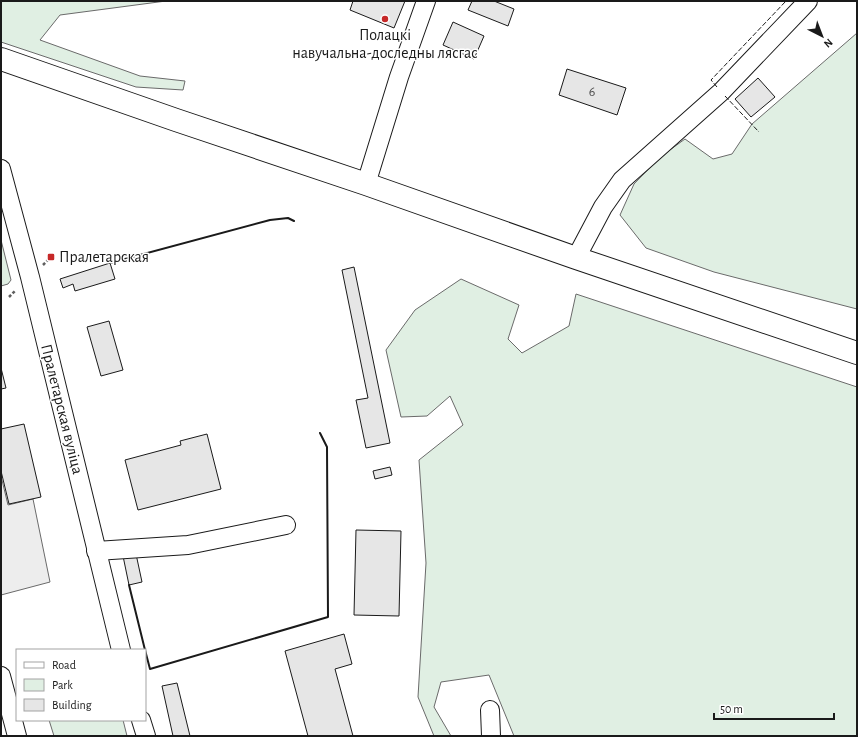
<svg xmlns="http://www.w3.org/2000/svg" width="858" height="737" viewBox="0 0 858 737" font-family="'Alegreya Sans',sans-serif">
  <rect width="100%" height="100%" fill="#fff"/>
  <g fill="#e0efe3" stroke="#6a6a6a">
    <polygon points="1,1 166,1 60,15 40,40 140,76 185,81 183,90 136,87 1,42"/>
    <polygon points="857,33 857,309 714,272 646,248 620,215 634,184 660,157 685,139 713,159 732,154 752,124"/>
    <polygon points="1,240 11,280 8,284 1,286"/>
    <polygon points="461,279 519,305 508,339 522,353 569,326 576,294 857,387 857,736 514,736 489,675 441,682 434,707 451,736 434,736 418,697 426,563 419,460 463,425 450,396 427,416 401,417 386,350 415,310"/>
    <polygon points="49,720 123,720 127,736 54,736"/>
  </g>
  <polygon fill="#ededed" stroke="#6a6a6a" points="1,476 8,505 33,499 50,582 1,595"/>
  <g fill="#e6e6e6" stroke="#1a1a1a">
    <polygon points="353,1 405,1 394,28 350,10"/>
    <polygon points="472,1 494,1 514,9 508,26 468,10"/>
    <polygon points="453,22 484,36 474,59 443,45"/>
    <polygon points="567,69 626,88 617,115 559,95"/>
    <polygon points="758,78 775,97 751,117 735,99"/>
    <polygon points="110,263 115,279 75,291 73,284 63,288 60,279"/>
    <polygon points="354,267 390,443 366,448 356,400 368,398 342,270"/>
    <polygon points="109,321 123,370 101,376 87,327"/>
    <polygon points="1,368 6,388 1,389"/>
    <polygon points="24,424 41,497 9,504 1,471 1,429"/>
    <polygon points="207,434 221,489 138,510 125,460 181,445 180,441"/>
    <polygon points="390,467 392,475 375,479 373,471"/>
    <polygon points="356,530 401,531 399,616 354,615"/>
    <polygon points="136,554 142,582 129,585 123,556"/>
    <polygon points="344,634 352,664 335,669 353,736 308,736 285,651"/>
    <polygon points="177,683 190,736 173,736 162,686"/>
  </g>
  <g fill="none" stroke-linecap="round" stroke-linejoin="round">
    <g stroke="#1a1a1a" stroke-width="20">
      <g id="minor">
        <polyline points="1,169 30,277 121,650"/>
        <polyline points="366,184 399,77 426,1"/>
        <polyline points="576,258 603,207 622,180 721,92 808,1"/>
        <polyline points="96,551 188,545 286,525"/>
        <polyline points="1,676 17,736"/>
        <polyline points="490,710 491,736"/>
        <polyline points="141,720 146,736"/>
      </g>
    </g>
    <g stroke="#1a1a1a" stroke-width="24">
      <polyline id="major" points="1,59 176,120 366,184 576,258 857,353"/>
    </g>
    <g stroke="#5f5f5f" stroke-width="2.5" stroke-dasharray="3 2" stroke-linecap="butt">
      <polyline points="43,265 51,257"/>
      <polyline points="9,297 16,290"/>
    </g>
    <use href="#minor" stroke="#fff" stroke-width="18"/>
    <use href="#major" stroke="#fff" stroke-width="22"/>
    <g stroke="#1a1a1a" stroke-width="1" stroke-dasharray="5 2" stroke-linecap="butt">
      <polyline points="717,87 711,80 786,1"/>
      <polyline points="725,96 759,132"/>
    </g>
    <g stroke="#1a1a1a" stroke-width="2">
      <polyline points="110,263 270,220 288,218 294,221"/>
      <polyline points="129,585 145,650"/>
      <polyline points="145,650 150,669 328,617 327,447 320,433"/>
    </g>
  </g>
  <g fill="#c62828" stroke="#fff" stroke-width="1.5">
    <circle cx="385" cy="19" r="4"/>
    <rect x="47" y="253" width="8" height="8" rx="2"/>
  </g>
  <g text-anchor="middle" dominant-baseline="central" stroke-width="3" stroke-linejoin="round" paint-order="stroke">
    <g font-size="14" fill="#4d4d4d">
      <text x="592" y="92">6</text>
    </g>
    <g font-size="16" fill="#1a1a1a" stroke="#fff">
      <text x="385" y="35">Полацкі<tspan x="385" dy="18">навучальна-доследны лясгас</tspan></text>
      <text x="59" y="257" text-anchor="start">Пралетарская</text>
    </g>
    <g font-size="16" fill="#1a1a1a" stroke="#fff">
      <text transform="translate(62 409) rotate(76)">Пралетарская вуліца</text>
    </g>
  </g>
  <rect width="858" height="737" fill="none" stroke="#1a1a1a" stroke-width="4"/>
  <rect x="16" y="649" width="130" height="72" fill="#ffffff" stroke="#a3a3a3"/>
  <rect x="24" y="662" width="20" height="6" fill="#ffffff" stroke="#a3a3a3"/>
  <text x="52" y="669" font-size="12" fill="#1a1a1a">Road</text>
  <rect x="24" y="679" width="20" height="12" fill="#e0efe3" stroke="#a3a3a3"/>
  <text x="52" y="689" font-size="12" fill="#1a1a1a">Park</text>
  <rect x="24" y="699" width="20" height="12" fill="#e6e6e6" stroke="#a3a3a3"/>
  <text x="52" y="709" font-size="12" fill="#1a1a1a">Building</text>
  <g transform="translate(822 36) rotate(138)" stroke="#ffffff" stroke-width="3" paint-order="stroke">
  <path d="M0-3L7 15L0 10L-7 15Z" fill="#1a1a1a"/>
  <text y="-6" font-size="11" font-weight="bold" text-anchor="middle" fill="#1a1a1a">N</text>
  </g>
  <path d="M714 713v6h120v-6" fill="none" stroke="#1a1a1a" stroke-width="2"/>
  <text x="720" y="713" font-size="12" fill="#1a1a1a" stroke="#ffffff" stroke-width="3" paint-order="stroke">50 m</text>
</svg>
